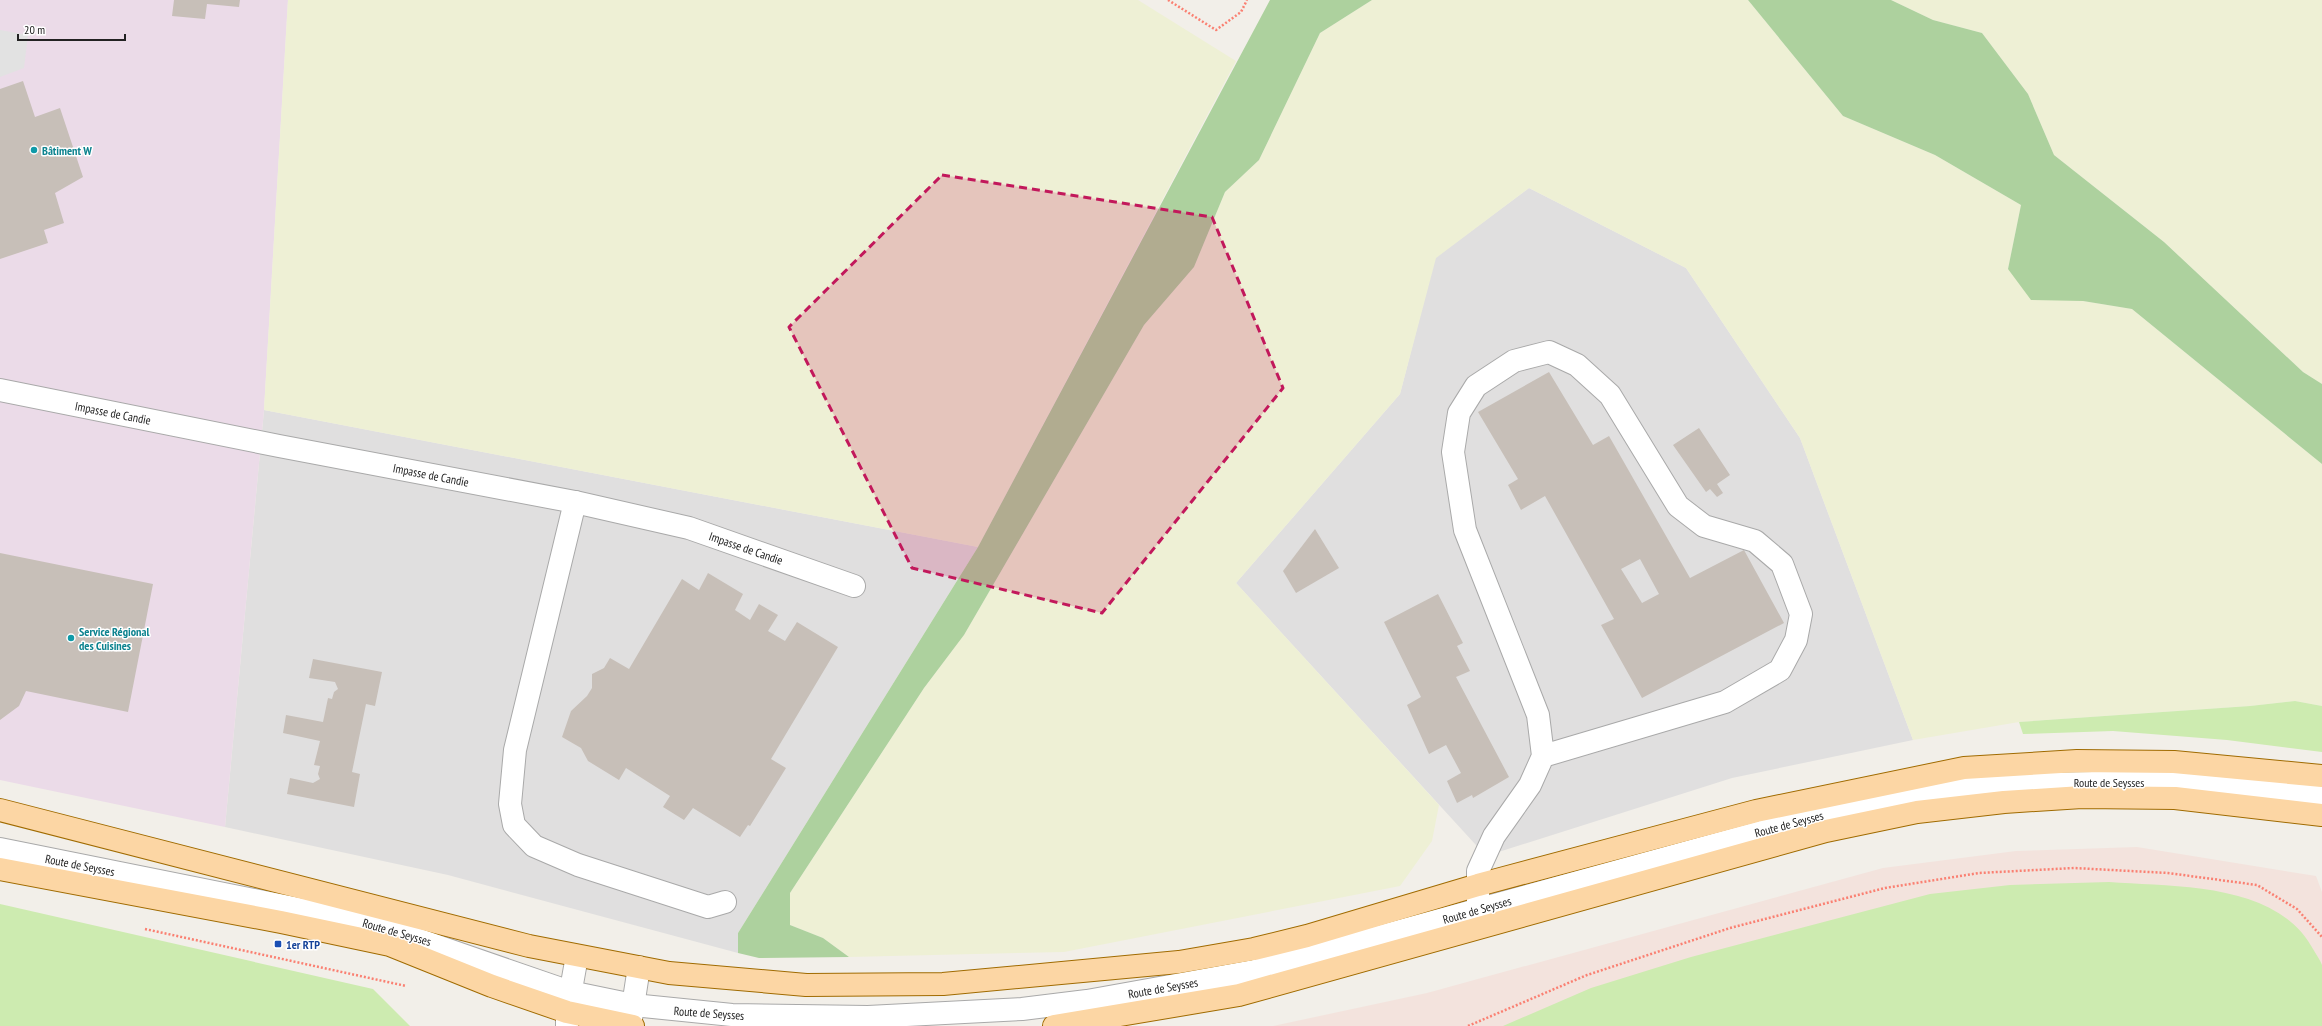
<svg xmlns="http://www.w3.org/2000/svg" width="2322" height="1026" viewBox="0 0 2322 1026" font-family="'PT Sans Narrow',sans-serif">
  <rect width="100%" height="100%" fill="#f2efe9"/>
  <g fill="#e0dfdf">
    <polygon points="1529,188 1686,268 1800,438 1913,740 1732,778 1486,856 1236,583 1400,394 1435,258"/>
    <polygon points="264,410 978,547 738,933 738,953 448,875 225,827"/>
  </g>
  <polygon fill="#ebdbe8" points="0,0 288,0 264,410 225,827 0,780"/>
  <polygon fill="#f3e3dd" points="2137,847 2316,876 2322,892 2322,1026 1273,1026 1427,993 1883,868 2016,851"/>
  <g fill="#eef0d5">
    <polygon points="288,0 1138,0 1236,61 978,547 264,410"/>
    <polygon points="1372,0 1748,0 1843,116 1935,155 2021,205 2008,269 2083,301 2132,309 2322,464 2322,706 2295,701 2250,706 2019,722 1913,740 1800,438 1686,268 1529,188 1436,258 1400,394 1236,583 1439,805 1432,841 1400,886 1064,952 849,957 823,938 790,925 790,893 924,688 964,635 1144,325 1194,267 1225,192 1259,160 1320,33"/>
    <polygon points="1891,0 2322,0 2322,384 2303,372 2164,242 2054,155 2028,94 1982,33 1933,20"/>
  </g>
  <g fill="#cdebb0">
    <polygon points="2295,701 2322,706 2322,752 2227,740 2113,731 2023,734 2019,722 2250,706"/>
    <path d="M2109,882C2176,887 2277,882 2313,949C2316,954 2320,960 2322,965C2322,978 2322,1011 2322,1026H1503L1591,988L1691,957L1930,894L2010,885Z"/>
    <polygon points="0,904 373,989 410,1026 0,1026"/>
  </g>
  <g fill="#add19e">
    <polygon points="1270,0 1372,0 1320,33 1259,160 1225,192 1194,267 1144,325 964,635 924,688 790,893 790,925 823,938 849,957 759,958 738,953 738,933 978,547"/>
    <polygon points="1748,0 1891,0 1933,20 1982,33 2028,94 2054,155 2164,242 2303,372 2322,384 2322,464 2132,309 2083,301 2031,300 2008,269 2021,205 1935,155 1843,116"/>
  </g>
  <polygon fill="#e2e2e2" points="0,30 28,35 24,68 0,77"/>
  <g fill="#c7bfb8" fill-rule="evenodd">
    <polygon points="174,0 240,0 239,7 207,4 205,19 172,16"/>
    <polygon points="23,81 35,117 60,108 83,177 55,193 64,223 44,230 48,243 0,259 0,89"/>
    <path d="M1549,372L1593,445L1609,436L1690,578L1744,550L1784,623L1642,698L1601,625L1614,619L1545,496L1521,510L1508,485L1518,479L1478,412ZM1640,559L1659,594L1642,603L1621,569Z"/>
    <polygon points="1699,428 1730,475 1717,484 1723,493 1717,497 1710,489 1706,492 1673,445"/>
    <polygon points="1315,529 1339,568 1296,593 1283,571"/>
    <polygon points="0,553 153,584 128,712 26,691 19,706 0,720"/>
    <polygon points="708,573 743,594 735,610 750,620 759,604 778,615 768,631 785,641 797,622 838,647 771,759 786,768 750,826 748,825 740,837 693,808 684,820 663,807 670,796 626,768 619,780 588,761 581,748 562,737 571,711 587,696 592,688 592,674 604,668 610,658 629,669 682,579 699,590"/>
    <polygon points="1438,594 1463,643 1457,646 1470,671 1456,677 1509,777 1473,798 1472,795 1457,803 1447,781 1461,773 1446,745 1429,754 1407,705 1421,697 1384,622"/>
    <polygon points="313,659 382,672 375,706 366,704 352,772 360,774 354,807 287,794 290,778 313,783 320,779 318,774 320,766 314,765 320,741 283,733 286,715 323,722 328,698 332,699 334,692 338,689 335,682 309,678"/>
  </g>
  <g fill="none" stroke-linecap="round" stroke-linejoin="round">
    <g stroke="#a9a9a9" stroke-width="24">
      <g id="minor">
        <polyline points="0,390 279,446 575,502 689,528 854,586"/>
        <polyline points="575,502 515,750 510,804 514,825 534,846 578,865 708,907 725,902"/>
        <polyline points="0,849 373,924 570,992 633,1005 732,1015 868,1017 1022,1009 1087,1001 1254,971 1833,812 1926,793 2002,784 2176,782 2322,797"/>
        <polyline points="1478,904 1478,871 1494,836 1530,785 1543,756 1538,715 1465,530 1453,452 1459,413 1476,386 1514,361 1549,352 1577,365 1610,395 1678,506 1704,526 1755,541 1782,564 1801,614 1796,640 1780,670 1725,702 1543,756"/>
        <polyline points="631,1019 639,967"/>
        <polyline points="567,1026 567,1012 577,956"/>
      </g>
    </g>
    <g stroke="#a06b00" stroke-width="24">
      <g id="major">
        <polyline points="0,810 529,946 669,973 806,985 943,984 1179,962 1254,949 1307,936 1478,885 1756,811 1964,768 2077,761 2174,762 2322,776"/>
        <polyline points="0,869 281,922 390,945 492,986 567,1012 633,1026"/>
        <polyline points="1054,1026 1239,995 1826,831 1917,812 2004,802 2082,797 2175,798 2322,815"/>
      </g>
    </g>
    <g stroke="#fa8072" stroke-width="2.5" stroke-dasharray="2 2" stroke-linecap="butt">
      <polyline points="1168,0 1216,30 1241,12 1247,0"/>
      <polyline points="145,929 406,986"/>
      <polyline points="1468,1026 1587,975 1730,928 1885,888 1979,873 2074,868 2168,873 2257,885 2297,909 2322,937"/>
    </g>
    <use href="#minor" stroke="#fff" stroke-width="22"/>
    <use href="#major" stroke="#fcd6a4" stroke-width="22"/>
  </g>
  <path fill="#c2185b" fill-opacity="0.2" stroke="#c2185b" stroke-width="3" stroke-dasharray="8 5" stroke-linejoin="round" d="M942,175L1212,217L1283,388L1102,613L912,568L789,327Z"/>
  <g fill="#0f9aa8" stroke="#fff" stroke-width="1.5">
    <circle cx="34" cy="150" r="4"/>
    <circle cx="71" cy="638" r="4"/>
  </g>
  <rect fill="#1a4fb4" stroke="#fff" stroke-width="1.5" x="274" y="940" width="8" height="8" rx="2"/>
  <g text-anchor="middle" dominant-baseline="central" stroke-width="3" stroke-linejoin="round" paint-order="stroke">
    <g font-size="12" font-weight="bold" fill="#0d838f" stroke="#fff" text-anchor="start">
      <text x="42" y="150">Bâtiment W</text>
      <text x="79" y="631">Service Régional<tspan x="79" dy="14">des Cuisines</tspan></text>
    </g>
    <g font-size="12" fill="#222" stroke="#fff">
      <text transform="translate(113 413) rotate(11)">Impasse de Candie</text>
      <text transform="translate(431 475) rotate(11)">Impasse de Candie</text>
      <text transform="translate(746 548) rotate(19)">Impasse de Candie</text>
      <text x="2109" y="782">Route de Seysses</text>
      <text transform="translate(1789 824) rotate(-15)">Route de Seysses</text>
      <text transform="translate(80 865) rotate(11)">Route de Seysses</text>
      <text transform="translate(1477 910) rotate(-16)">Route de Seysses</text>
      <text transform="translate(397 932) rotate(16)">Route de Seysses</text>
      <text transform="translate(1163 988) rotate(-10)">Route de Seysses</text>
      <text transform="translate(709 1013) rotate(4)">Route de Seysses</text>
    </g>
    <g font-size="12" font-weight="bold" fill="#164399" stroke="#fff" text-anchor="start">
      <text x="286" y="944">1er RTP</text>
    </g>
  </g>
  <path d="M18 34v6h107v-6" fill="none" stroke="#222222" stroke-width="2"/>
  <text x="24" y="34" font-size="12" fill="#222222" stroke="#ffffff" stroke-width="3" paint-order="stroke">20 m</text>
</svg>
